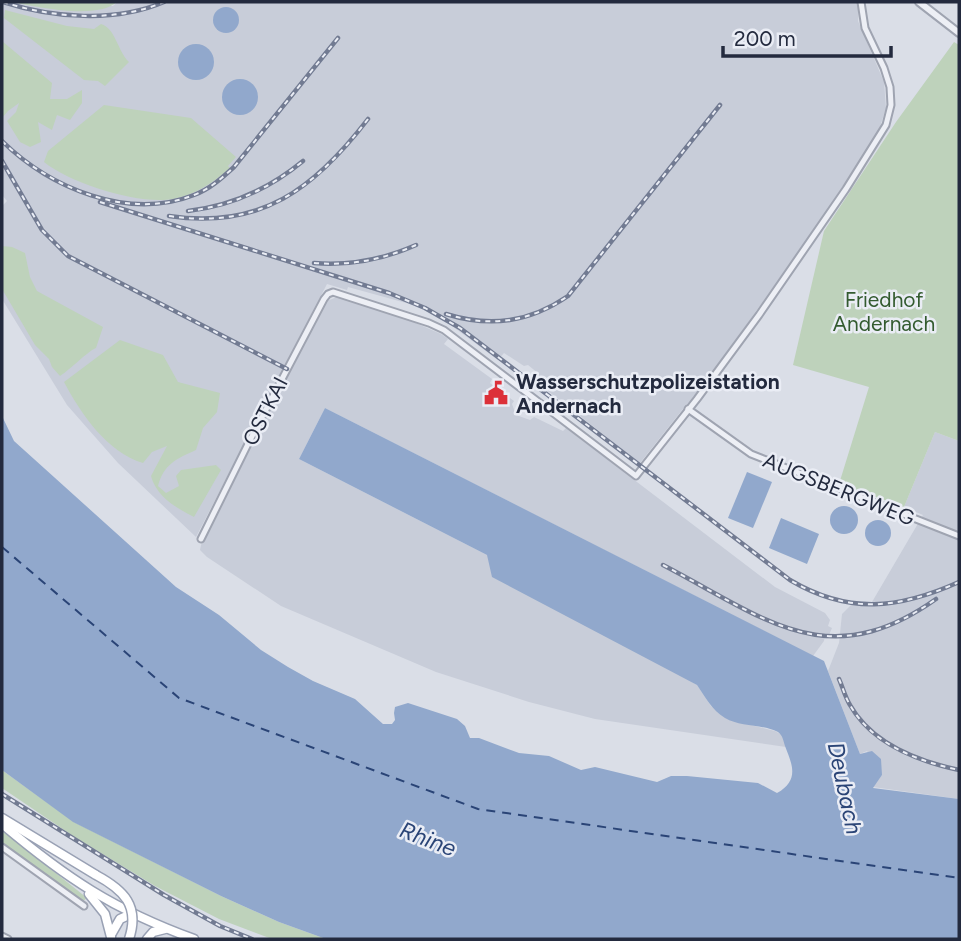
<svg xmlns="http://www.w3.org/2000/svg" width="961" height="941" viewBox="0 0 961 941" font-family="Figtree,sans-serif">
  <rect width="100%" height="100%" fill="#dadee7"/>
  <g fill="#c8cdd9">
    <polygon points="2,2 113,6 117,2 859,2 858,21 884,82 886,108 879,130 826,212 697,395 686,405 640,463 539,384 539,374 528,365 524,366 504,353 498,360 452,326 417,306 348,287 347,290 327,284 196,537 118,463 67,405 2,299 2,206 7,201 2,195"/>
    <polygon points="337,297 411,321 441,334 448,339 444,344 492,379 490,383 514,401 512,404 516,415 530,420 534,417 563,431 566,428 775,587 825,613 830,620 828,626 832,628 829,635 825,635 824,641 813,656 325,408 299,459 487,555 697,685 711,706 727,719 775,731 782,735 786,747 595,719 529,702 436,672 281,606 207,557 200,550 201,545 327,301"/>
    <polygon points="935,432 959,441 959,799 873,787 882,775 867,751 860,754 828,671 839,643 842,614 855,601 872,602 923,515 904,507"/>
  </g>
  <g fill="#bed2bb">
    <path d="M12,2H117C97,20 37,7 12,2Z"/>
    <path d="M5,10L67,26L94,29L101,24C116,29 117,50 129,62L105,86L98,81L84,80L4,18Z"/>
    <polygon points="2,41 52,83 50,99 67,99 82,90 82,103 70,120 57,115 52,130 38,122 41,142 30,147 20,142 7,121 16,112 19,103 8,111 2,118"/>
    <polygon points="954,42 959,45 959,441 935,432 904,507 839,484 869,387 793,365 824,231 896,122"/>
    <path d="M104,105L191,118L236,157L228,166L230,168C214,182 195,195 173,199C138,205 72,184 44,162L48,151Z"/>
    <path d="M2,246L12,247L25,253L30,277L37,291L103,327L96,348C88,351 71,369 60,376L52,367L49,359L35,345L2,289Z"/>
    <path d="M120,340L163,355L178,382L220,393L217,412L203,428L196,450C176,459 164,464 158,486L166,493L179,486L176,476L181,470L216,465L221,470L194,517C176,508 156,496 151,476L167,446L152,452L143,463C107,452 81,414 64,382Z"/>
    <polygon points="2,770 74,822 221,896 279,922 326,939 272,939 219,919 155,886 73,836 2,788"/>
    <polygon points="2,830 87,898 82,902 2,844"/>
  </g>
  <g fill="#91a8cc">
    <circle cx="226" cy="20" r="13"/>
    <circle cx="196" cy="62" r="18"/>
    <circle cx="240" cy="97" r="18"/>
    <path d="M325,408L824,661L860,754L872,751L881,759L882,775L873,788L959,799V939H326L279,922L221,896L73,822L2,770V416L14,441L176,587L219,615L261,650L288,667L313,681L355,699L383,724H392L395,720L394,713L395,707L408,703L457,719L465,726L470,738H479L519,753L549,756L581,770L595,767L657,782L671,776H687L758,783L777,793C800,780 792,764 785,746C783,740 783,736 778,732C762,724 740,727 725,718C712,710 705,697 697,685L492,577L487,555L299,459Z"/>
    <polygon points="747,472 772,482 753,528 728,518"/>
    <circle cx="844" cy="520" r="14"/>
    <polygon points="781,518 819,534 807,564 769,548"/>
    <circle cx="878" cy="533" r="13"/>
  </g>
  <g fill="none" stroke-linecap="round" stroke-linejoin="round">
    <polyline stroke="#2a4476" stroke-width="2" stroke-dasharray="9 7" stroke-linecap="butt" points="2,547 179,698 478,809 959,878"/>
    <g stroke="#9fa4b1" stroke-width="9">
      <g id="minor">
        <polyline points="688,409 751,454 959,536"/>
        <polyline points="201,539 249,442 324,299 328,294 333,292 429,323 444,330 636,476 697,399 759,315 846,189 886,125 891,105 890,87 884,68 865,28 861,2"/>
        <polyline points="2,847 84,906"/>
        <polyline points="2,936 8,939"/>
      </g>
    </g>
    <g stroke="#9fa4b1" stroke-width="10">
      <polyline id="tertiary" points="919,2 959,33"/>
    </g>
    <g stroke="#99a1b4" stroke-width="11">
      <g id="primary">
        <polyline points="2,818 96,875"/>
        <path d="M2,824C66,878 114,910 194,939"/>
        <polyline points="89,894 105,914 111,937"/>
        <polyline points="112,933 120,919 131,914"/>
        <polyline points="147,939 153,932 165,929"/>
      </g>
    </g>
    <use href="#minor" stroke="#edeff5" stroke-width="5"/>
    <use href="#tertiary" stroke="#edeff5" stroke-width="6"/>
    <use href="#primary" stroke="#fff" stroke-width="8"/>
    <g stroke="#727b92" stroke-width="4.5">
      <g id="rail">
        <path d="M3,2C53,18 115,23 164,2"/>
        <path d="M2,141C50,188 128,221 194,195C210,189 222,178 234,167L338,38"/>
        <polyline points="2,161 42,230 68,256 287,369"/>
        <path d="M100,202L389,293L425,308L460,328L790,580C849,615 899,609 959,582"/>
        <path d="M188,211C232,206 269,189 303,161"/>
        <path d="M169,216C261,230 315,188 368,119"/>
        <path d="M314,263C350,266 382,260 416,245"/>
        <path d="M446,314C491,328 530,322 568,296L720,105"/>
        <path d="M663,565C765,618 827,676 936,599"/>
        <path d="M839,679C843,688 845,697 850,705C872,744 917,761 959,770"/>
        <polyline points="2,794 164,895 220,926 252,939"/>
      </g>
    </g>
    <use href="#rail" stroke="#eaedf5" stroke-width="2" stroke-dasharray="5" stroke-linecap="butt"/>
    <g stroke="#99a1b4" stroke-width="11" stroke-linecap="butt">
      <path id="primary-bridge" d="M96,875C124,890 140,906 129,939"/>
    </g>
    <use href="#primary-bridge" stroke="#fff" stroke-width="8"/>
  </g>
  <defs>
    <g id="civic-bare" transform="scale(1.89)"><path d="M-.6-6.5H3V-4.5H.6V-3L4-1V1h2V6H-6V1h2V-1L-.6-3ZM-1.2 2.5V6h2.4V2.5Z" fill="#dc3039" stroke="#eaedf5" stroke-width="2.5" paint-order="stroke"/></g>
  </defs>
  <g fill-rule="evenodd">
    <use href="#civic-bare" x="496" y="393"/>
  </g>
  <g text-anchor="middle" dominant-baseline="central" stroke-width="5" stroke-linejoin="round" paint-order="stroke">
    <g font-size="21" fill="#335b2f" stroke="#eaedf5">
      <text x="884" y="299">Friedhof<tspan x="884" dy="24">Andernach</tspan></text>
    </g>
    <g font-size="21" font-weight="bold" fill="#232a3e" stroke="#eaedf5" text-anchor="start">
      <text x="516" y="381">Wasserschutzpolizeistation<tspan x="516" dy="24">Andernach</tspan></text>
    </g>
    <g font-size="21" fill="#232a3e" stroke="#eaedf5">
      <text transform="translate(265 411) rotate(-63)">OSTKAI</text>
      <text transform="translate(839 489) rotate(22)">AUGSBERGWEG</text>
    </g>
    <g font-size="23" font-style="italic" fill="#2a4476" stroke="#eaedf5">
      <text transform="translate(845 788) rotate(78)">Deubach</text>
      <text transform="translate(428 839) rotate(21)">Rhine</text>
    </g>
  </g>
  <rect width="961" height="941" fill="none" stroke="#232a3e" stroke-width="7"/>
  <path d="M723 46v10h168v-10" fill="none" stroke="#232a3e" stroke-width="3.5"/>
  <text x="734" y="46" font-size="21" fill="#232a3e" stroke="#eaedf5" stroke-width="5" paint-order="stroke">200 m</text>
</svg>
